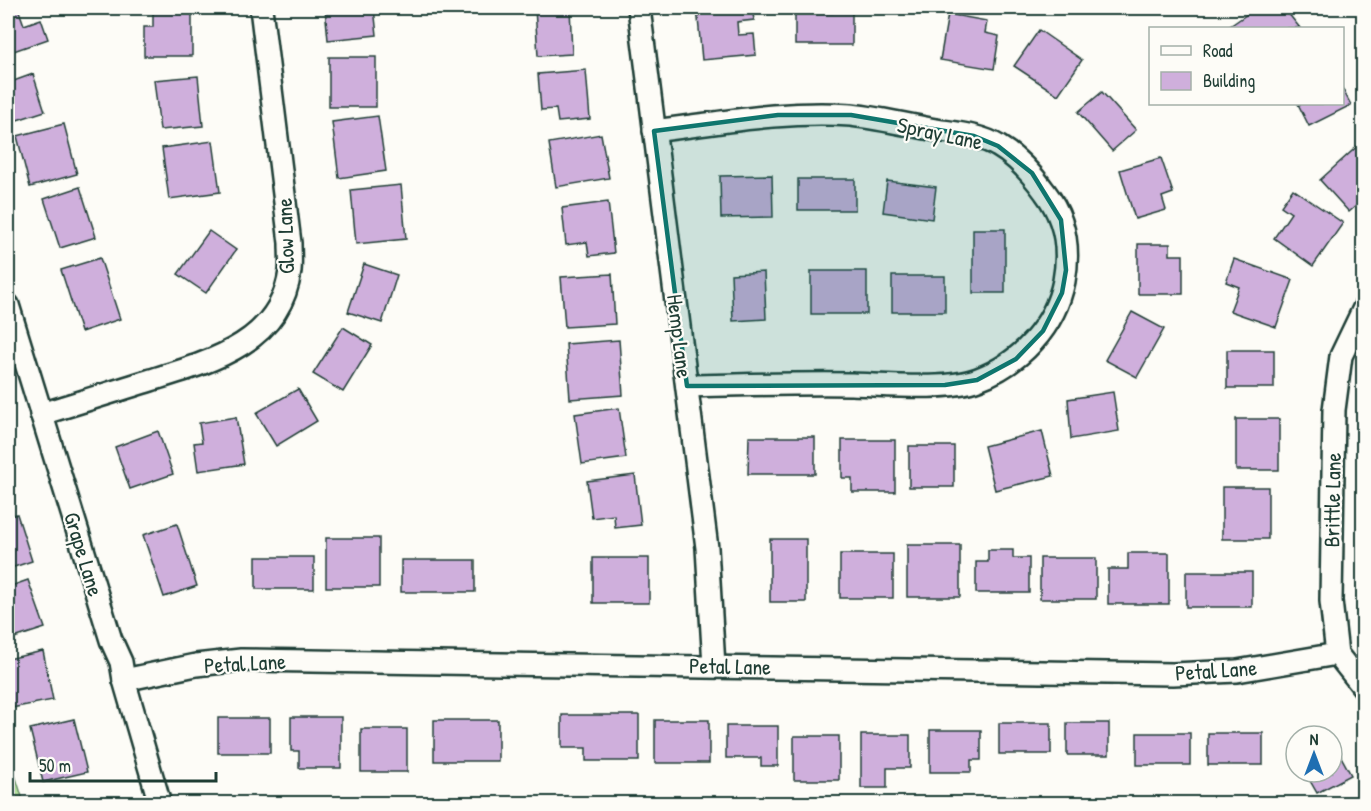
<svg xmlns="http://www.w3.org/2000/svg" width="1371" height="811" viewBox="0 0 1371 811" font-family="'Patrick Hand',sans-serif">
  <defs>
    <pattern id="park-tufts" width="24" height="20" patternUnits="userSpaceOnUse" patternTransform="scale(1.5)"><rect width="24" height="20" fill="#b7e29f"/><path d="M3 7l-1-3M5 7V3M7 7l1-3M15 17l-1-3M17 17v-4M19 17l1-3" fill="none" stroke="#9dc38a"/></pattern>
  </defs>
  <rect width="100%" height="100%" fill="#fdfcf7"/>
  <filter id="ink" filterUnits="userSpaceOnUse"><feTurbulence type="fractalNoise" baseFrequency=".0167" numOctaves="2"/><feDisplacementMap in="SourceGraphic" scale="12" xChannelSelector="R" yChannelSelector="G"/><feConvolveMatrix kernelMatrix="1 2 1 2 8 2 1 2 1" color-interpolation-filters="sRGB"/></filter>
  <g filter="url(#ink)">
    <polygon fill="url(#park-tufts)" stroke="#6b906a" stroke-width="1.5" points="8,753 24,803 8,803"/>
    <g fill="#cfafdc" stroke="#1f3d34" stroke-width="1.5">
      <polygon points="8,8 18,8 24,25 41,19 48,39 8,53"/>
      <polygon points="325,8 374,8 377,35 328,40"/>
      <polygon points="535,8 570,8 572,54 538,56"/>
      <polygon points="697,8 752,8 754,20 737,22 738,35 754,34 756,55 702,60"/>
      <polygon points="833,8 852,8 852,45 795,45 795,13 833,13"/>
      <polygon points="1256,8 1284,8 1300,28 1232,28 1230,26"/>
      <polygon points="153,10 192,10 192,56 144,56 144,27 153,27"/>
      <polygon points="948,14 987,21 985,33 999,36 994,69 940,60"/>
      <polygon points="1039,30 1082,60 1058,95 1014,66"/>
      <rect x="329" y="57" width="47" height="50"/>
      <polygon points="586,70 590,119 558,122 556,109 541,110 538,74"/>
      <polygon points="33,74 45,111 14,121 8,101 8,83"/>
      <polygon points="198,76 203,126 160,130 154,80"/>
      <polygon points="1342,88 1351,105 1309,126 1298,104 1342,104"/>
      <polygon points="1102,92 1136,130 1112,151 1078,112"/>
      <polygon points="378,116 386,171 339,178 332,122"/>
      <polygon points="64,124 77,174 30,187 17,136"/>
      <polygon points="601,134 609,178 556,187 549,143"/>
      <polygon points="213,141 220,192 169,199 162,148"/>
      <polygon points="1361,143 1364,145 1364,199 1349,212 1320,180"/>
      <polygon points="1161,158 1173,193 1162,197 1166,210 1135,219 1120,170"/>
      <polygon points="772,175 773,217 721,218 720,176"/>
      <rect x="798" y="179" width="57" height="31"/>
      <polygon points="887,181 936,187 932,219 883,212"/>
      <polygon points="401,185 406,239 356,244 351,190"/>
      <polygon points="80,187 96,237 60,248 44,199"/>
      <polygon points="1293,189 1343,223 1313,266 1274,238 1291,213 1281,206"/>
      <polygon points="608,202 614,253 589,256 587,242 566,245 562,208"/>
      <rect x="973" y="229" width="32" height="64"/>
      <polygon points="209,231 236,250 206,293 178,274"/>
      <polygon points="1138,244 1170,244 1170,255 1183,255 1183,294 1138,294"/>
      <polygon points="100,258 120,319 81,332 61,270"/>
      <polygon points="1234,259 1293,280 1276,327 1230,311 1239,287 1226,282"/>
      <polygon points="364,264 397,275 382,323 348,312"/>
      <rect x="811" y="271" width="56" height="43"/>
      <polygon points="764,272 766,319 733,321 731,274"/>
      <polygon points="612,274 615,324 565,327 561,277"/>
      <rect x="892" y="276" width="53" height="36"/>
      <polygon points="1132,312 1164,329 1137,377 1105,360"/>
      <polygon points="343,327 372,345 343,392 313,374"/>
      <polygon points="619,340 623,395 570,399 566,344"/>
      <rect x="1227" y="350" width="47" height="38"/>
      <polygon points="298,389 317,421 276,446 256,413"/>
      <polygon points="1113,392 1119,431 1071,439 1068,399"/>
      <polygon points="619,408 626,458 582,464 575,414"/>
      <polygon points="236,417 244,464 198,471 194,443 202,442 199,423"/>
      <rect x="1236" y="419" width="43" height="51"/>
      <polygon points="158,431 173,474 130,489 115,447"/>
      <polygon points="1042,431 1053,476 995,490 984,446"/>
      <polygon points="749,437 815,437 815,474 748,474"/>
      <polygon points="842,440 895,440 895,492 852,492 852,478 842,478"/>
      <rect x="909" y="446" width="45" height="41"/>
      <polygon points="635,475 641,525 615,528 614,515 592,518 587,481"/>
      <rect x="1222" y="487" width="46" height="52"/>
      <polygon points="17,514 32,561 8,569 8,517"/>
      <polygon points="177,524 197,586 164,597 143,535"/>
      <rect x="326" y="538" width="53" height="49"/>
      <rect x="770" y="539" width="36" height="63"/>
      <rect x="907" y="545" width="53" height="52"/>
      <polygon points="988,550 1013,550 1013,558 1029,558 1029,593 976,593 976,562 988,562"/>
      <polygon points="1128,553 1169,553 1169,604 1108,604 1108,569 1128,569"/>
      <rect x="840" y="554" width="53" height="44"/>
      <rect x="256" y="557" width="58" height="32"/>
      <rect x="593" y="558" width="56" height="45"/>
      <rect x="1040" y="558" width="56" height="41"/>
      <rect x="401" y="560" width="74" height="32"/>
      <rect x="1186" y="572" width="66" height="35"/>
      <polygon points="28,580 45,628 8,640 8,587"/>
      <polygon points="43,651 53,700 11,708 8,690 8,659"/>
      <polygon points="562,715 639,715 639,761 586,761 586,748 562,748"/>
      <polygon points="291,717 341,717 341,768 299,768 299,751 291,751"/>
      <rect x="218" y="718" width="52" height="35"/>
      <polygon points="74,719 87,772 43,782 30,729"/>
      <rect x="434" y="720" width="64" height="41"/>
      <rect x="655" y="720" width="54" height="43"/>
      <rect x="999" y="723" width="52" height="31"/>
      <rect x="1067" y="723" width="42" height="32"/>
      <polygon points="726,726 778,726 778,766 761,766 761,758 726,758"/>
      <rect x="361" y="729" width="46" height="43"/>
      <polygon points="930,730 981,730 981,760 971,760 971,772 930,772"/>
      <rect x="1137" y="733" width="53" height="32"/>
      <rect x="1208" y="733" width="55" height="32"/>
      <polygon points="861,735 910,735 910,768 887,768 887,788 861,788"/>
      <rect x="794" y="736" width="45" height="44"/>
      <polygon points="1332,740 1351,775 1317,793 1305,772 1332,772"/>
    </g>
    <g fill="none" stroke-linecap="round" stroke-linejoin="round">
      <g stroke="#1f3d34" stroke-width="26">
        <g id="minor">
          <polyline points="639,8 707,548 714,666"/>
          <path d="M654,131C719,123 785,110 851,115C877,118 904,124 930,129C952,133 979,134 998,146C1017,157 1032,174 1045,192C1065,218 1070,249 1064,281C1055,326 1021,363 978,379C946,391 887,385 852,384C797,383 742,385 687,386"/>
          <polyline points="8,305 111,640 121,662 124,680 160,804"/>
          <polyline points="1364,308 1341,356 1334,410 1331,601 1337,654 1364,688"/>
          <path d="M41,414C78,403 115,391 151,380C210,362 281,343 290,271C291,262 290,252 290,243L261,8"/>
          <polyline points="124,680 196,665 241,660 1173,674 1237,671 1337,654"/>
        </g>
      </g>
      <use href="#minor" stroke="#fdfcf7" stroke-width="21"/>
    </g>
  </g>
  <path fill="#0f766e" fill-opacity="0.2" stroke="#0f766e" stroke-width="4.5" stroke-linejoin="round" d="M778,115H851L974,136L998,146L1032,173L1061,220L1066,270L1062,293L1043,331L1016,359L977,380L945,385L687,386L654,131Z"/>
  <g text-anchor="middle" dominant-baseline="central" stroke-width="4.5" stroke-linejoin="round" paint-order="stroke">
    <g font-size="22" fill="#1f3d34" stroke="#fdfcf7">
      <text transform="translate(940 133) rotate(12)">Spray Lane</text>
      <text transform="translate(285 236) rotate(-92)">Glow Lane</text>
      <text transform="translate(680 336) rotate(83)">Hemp Lane</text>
      <text transform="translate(1332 500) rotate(-89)">Brittle Lane</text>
      <text transform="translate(84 554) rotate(73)">Grape Lane</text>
      <text transform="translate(245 663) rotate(-3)">Petal Lane</text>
      <text transform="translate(730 666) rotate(1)">Petal Lane</text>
      <text transform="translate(1216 670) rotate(-4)">Petal Lane</text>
    </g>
  </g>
  <rect width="1371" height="811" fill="none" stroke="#fdfcf7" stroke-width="30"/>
  <rect x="15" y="15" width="1341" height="781" fill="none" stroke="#1f3d34" stroke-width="2" filter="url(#ink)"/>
  <rect x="1149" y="27" width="195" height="78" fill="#fdfcf7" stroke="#a4b0a9" stroke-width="1.5"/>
  <rect x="1161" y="46" width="30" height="9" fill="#fdfcf7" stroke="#a4b0a9" stroke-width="1.5"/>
  <text x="1203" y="57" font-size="18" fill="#1f3d34">Road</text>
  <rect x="1161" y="72" width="30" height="18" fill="#cfafdc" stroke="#a4b0a9" stroke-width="1.5"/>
  <text x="1203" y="87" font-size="18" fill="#1f3d34">Building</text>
  <g transform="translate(1314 754)"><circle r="28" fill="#fdfcf7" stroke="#a4b0a9" stroke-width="1.5"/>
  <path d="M0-4.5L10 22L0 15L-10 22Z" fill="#1f6fb2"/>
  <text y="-9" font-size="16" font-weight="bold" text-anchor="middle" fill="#1f3d34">N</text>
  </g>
  <path d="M30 772v9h186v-9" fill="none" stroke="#1f3d34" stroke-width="3"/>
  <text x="39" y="772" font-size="18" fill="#1f3d34" stroke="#fdfcf7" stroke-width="4.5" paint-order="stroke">50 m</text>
</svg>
